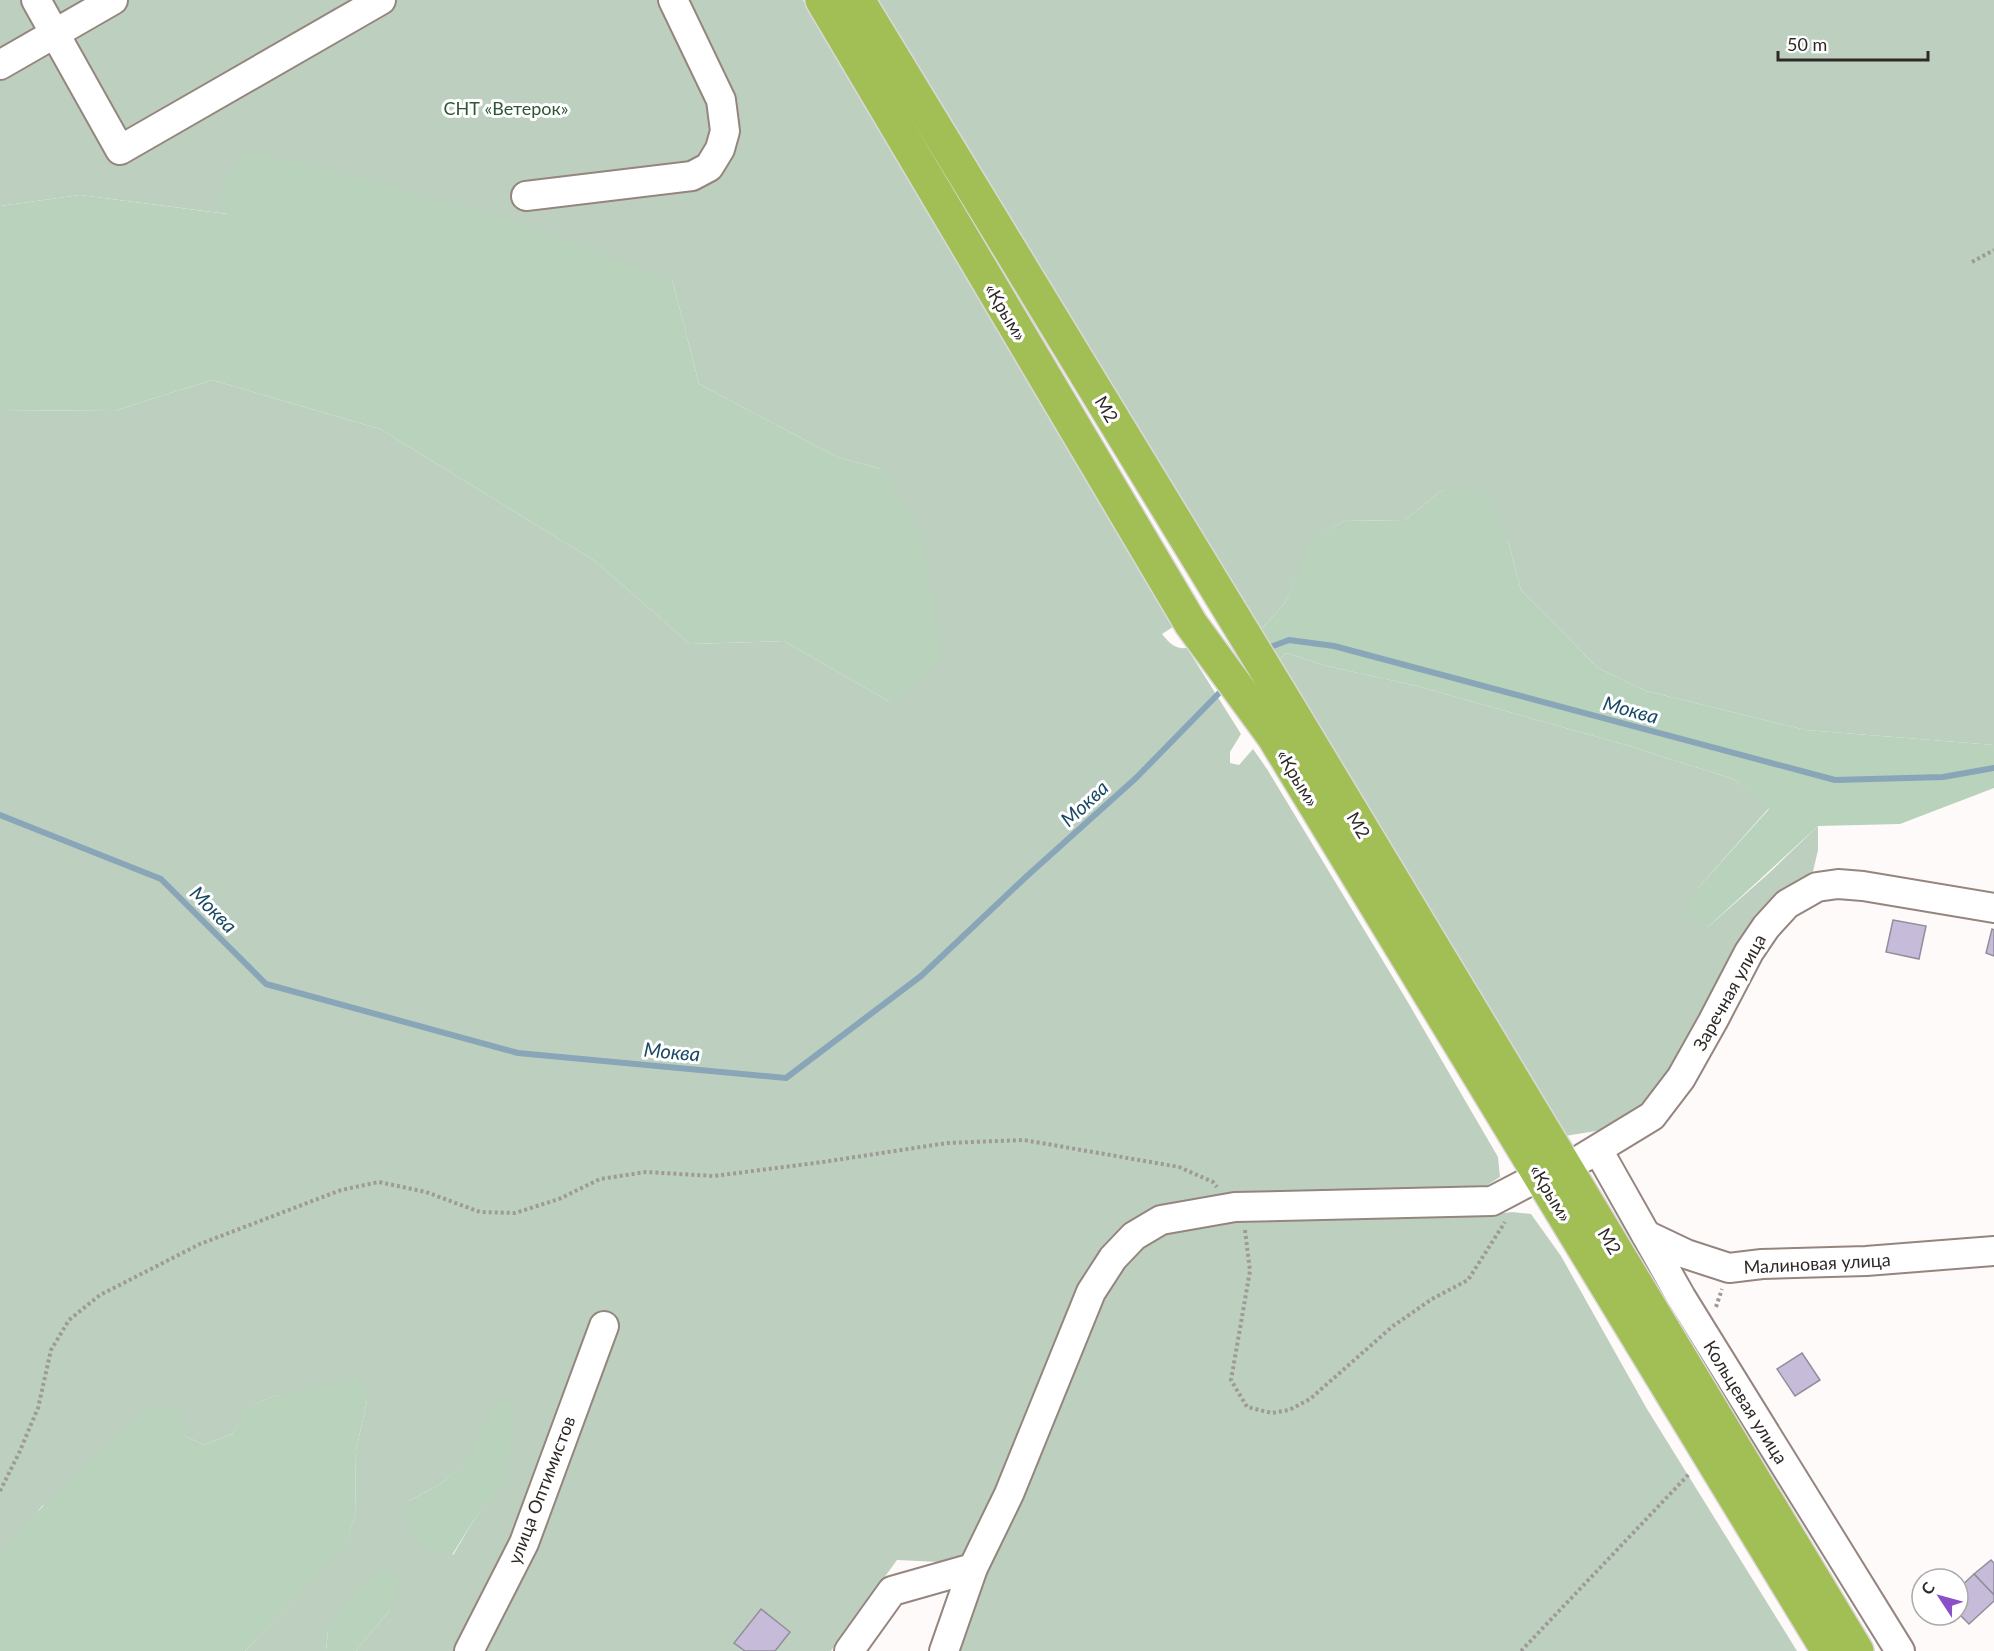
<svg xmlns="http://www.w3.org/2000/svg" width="1994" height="1651" viewBox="0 0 1994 1651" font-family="Lato,sans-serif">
  <rect width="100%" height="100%" fill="#fefaf9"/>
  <g fill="#bdd0c0" fill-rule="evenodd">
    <path d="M0,0H803L871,111L1176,625L1162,634C1170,644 1175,649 1187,648L1241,734L1230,752V763L1239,765L1253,749L1267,769L1406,999L1498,1157L1500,1177L1475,1193L1158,1212L1063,1344L961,1563L897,1560L831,1651H356L390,1610L328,1630L326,1651H245L343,1548L355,1517L356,1450L367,1401L311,1390L272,1397L248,1407L232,1434L204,1445L185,1436L42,1506L0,1561V410L114,411L212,380L380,429L595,561L690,644L784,641L890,702L881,469L837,457L699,384L672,279L228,214L80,195L0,206ZM472,1458L502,1486L473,1521L453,1555L409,1501L442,1483Z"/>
    <polygon points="856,0 1994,0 1994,745 1806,730 1646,691 1598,668 1521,590 1508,540 1442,490 1405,520 1344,521 1311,540 1285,603 1252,639"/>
    <polygon points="1286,653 1327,666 1417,686 1626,745 1733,779 1769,808 1698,888 1708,927 1769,873 1818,826 1818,850 1812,876 1647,1110 1596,1131 1565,1136 1269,670"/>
    <polygon points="1512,1212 1531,1214 1561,1256 1647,1409 1797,1651 959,1651 990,1564 1116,1265 1163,1231 1243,1216 1482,1216"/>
  </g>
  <g fill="#b8d2bc">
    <polygon points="248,151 330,170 497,217 672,279 699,384 837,457 881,469 921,531 942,658 890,702 784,641 690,644 595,561 380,429 212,380 114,411 0,410 0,206 80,195 227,214 218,194"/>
    <polygon points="1442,490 1485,493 1508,540 1521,590 1598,668 1646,691 1806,730 1994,745 1994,788 1900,824 1818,826 1708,927 1687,914 1698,888 1769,809 1733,779 1626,745 1417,686 1327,666 1286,653 1269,670 1252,639 1285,603 1310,540 1344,521 1405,520"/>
    <path d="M360,1378L367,1401L356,1450L355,1517L343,1549L245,1651H0V1561C39,1498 102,1452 157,1404L177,1408L185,1436L204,1445L232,1434L247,1407L272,1397Z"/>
    <polygon points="508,1399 514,1423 503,1486 473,1521 452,1555 421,1548 406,1515 409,1501 442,1483 471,1458 492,1408"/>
    <polygon points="382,1567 401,1579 390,1610 356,1651 326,1651 328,1630 357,1588"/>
  </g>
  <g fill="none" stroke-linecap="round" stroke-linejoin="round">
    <g stroke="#89a5b8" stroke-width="6">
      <polyline points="1265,649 1289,640 1334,646 1835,780 1943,777 1994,768"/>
      <polyline points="0,815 161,879 266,984 518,1053 786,1078 921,976 1027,876 1136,778 1226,686"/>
    </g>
  </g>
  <g fill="#c6bcd9" stroke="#928d9b" stroke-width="1.5">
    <polygon points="1893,920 1926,926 1919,959 1886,952"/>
    <polygon points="1992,929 1994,930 1994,956 1986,953"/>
    <polygon points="1802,1353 1820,1380 1795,1396 1777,1369"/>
    <polygon points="1991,1560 1994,1563 1994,1595 1974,1574"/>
    <polygon points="1974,1574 1994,1595 1994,1601 1969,1624 1958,1613 1958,1589"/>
    <polygon points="761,1609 790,1632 775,1651 745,1651 734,1643"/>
  </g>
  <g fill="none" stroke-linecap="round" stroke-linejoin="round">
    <g stroke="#95857e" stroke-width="32">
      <g id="minor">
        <polyline points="36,0 120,150 381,0"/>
        <polyline points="0,65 113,0"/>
        <polyline points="526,196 692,176 709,167 720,149 725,131 721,100 673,0"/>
        <polyline points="1598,1150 1681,1297 1900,1651"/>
        <polyline points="1583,1158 1652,1116 1681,1078 1713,1021 1749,952 1766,927 1787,904 1817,887 1838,884 1863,886 1994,908"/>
        <polyline points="1646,1235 1686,1254 1729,1268 1762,1264 1866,1261 1994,1251"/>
        <polyline points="469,1651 524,1543 604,1326"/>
        <polyline points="849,1651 892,1591 973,1568"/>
        <polyline points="944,1651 973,1568 1009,1494 1091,1292 1113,1258 1134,1236 1161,1220 1235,1207 1492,1201 1538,1177"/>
      </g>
    </g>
    <g stroke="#dad8d8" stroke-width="36">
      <g id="highway">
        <polyline points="822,0 1191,624 1273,736 1828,1651"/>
        <polyline points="858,0 1291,711 1857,1651"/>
      </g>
    </g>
    <g stroke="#9f9a98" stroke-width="4" stroke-dasharray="3 3" stroke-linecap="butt">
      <polyline points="1972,262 1994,250"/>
      <polyline points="1245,1230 1250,1271 1231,1380 1247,1407 1272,1413 1289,1410 1310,1399 1393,1326 1432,1299 1468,1280 1505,1222"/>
      <polyline points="1716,1307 1722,1289"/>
      <polyline points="0,1491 19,1453 38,1408 51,1350 69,1320 100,1295 200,1244 341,1190 379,1182 426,1192 480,1212 515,1213 559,1199 600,1179 646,1172 714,1176 823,1162 947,1143 1024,1140 1179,1167 1213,1182 1217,1187"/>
      <polyline points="1521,1651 1690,1473"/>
    </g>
    <use href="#minor" stroke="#fff" stroke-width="28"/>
    <use href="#highway" stroke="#a1bf55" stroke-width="33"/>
  </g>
  <g text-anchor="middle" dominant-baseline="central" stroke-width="6" stroke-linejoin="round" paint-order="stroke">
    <g font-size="18" fill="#2c5636" stroke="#fff">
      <text x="506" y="108">СНТ «Ветерок»</text>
    </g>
    <g font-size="18" fill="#2f2926" stroke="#fff">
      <text transform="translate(1006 312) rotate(59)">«Крым»</text>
      <text transform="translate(1107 409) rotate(59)">М2</text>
      <text transform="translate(1298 778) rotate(59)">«Крым»</text>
      <text transform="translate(1359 825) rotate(59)">М2</text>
      <text transform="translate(1729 992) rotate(-61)">Заречная улица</text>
      <text transform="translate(1551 1193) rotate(59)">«Крым»</text>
      <text transform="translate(1610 1241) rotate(59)">М2</text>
      <text transform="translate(1817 1263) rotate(-3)">Малиновая улица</text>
      <text transform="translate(1746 1402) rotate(58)">Кольцевая улица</text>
      <text transform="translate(541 1490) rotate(-69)">улица Оптимистов</text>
    </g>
    <g font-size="20" font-style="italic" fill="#174865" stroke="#fff">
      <text transform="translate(1631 709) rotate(15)">Моква</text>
      <text transform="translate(1084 803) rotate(-43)">Моква</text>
      <text transform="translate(214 909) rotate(45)">Моква</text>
      <text transform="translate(672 1051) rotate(5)">Моква</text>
    </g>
  </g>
  <g transform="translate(1940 1597) rotate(306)"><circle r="28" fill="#ffffff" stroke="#aca9a8" stroke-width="1.5"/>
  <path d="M0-4.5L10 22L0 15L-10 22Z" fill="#8b50c7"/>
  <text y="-9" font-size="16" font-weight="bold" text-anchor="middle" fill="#2f2926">С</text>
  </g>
  <path d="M1778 51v9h150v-9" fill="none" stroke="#2f2926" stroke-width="3"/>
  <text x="1787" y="51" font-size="18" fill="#2f2926" stroke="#ffffff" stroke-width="4.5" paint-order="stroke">50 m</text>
</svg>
